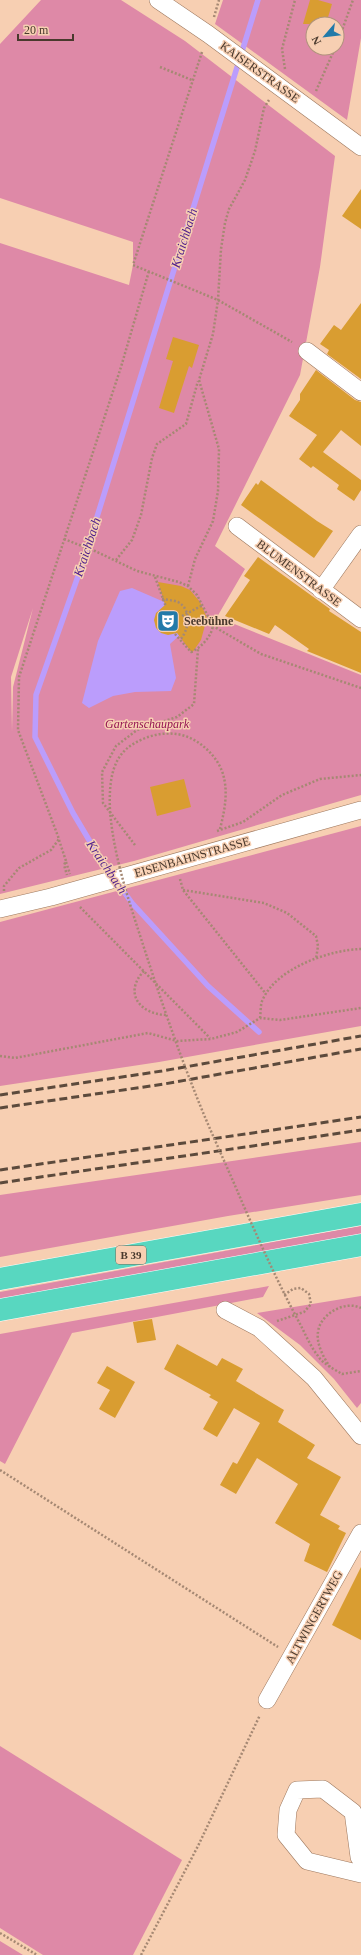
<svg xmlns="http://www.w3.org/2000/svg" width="361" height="1955" viewBox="0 0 361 1955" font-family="'Times New Roman',serif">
  <rect width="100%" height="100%" fill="#f7cfb2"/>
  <g fill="#de89a7" fill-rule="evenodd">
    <path d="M41,0H121L185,41L335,156L320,267L300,375L215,546L245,569L217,617L361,675V795L134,861L0,894V243L129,285L133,265V242L0,198V44ZM33,608L13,687L12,732L11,677Z"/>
    <path d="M223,0H361V38L347,120L215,24ZM313,24H337V48H313Z"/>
    <polygon points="361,826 361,1026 159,1062 0,1086 0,922"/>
    <polygon points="361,1142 361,1195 228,1216 0,1257 0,1195"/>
    <polygon points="361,1226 361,1234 0,1300 0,1292"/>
    <polygon points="269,1286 263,1297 72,1333 5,1464 0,1461 0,1334"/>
    <polygon points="361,1296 361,1403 357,1408 334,1379 300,1345 257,1313"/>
    <polygon points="0,1746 182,1860 133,1955 43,1955 0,1928"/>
    <polygon points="0,1941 23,1955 0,1955"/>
  </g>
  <polygon fill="#bb9dfc" points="132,588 162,601 173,602 182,633 170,644 176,678 171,691 135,692 113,696 89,708 82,703 98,641 120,591"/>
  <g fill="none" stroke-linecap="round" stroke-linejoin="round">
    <polyline stroke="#bb9dfc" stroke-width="5.5" points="258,0 82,565 36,695 35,737 73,813 101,860 132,903 208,986 259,1032"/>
  </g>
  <g fill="#d99d31">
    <polygon points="310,0 318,0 332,4 326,24 303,24"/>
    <polygon points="361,189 361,229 342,216"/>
    <polygon points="361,303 361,379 327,354 329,350 320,344 334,325 341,330"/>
    <polygon points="173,337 199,345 192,368 189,366 174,413 159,408 173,361 166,359"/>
    <polygon points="316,370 355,400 361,402 361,446 341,430 323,452 361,480 361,490 354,501 337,489 339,485 313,466 311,468 299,459 317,435 289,416 300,400 300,394"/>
    <polygon points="261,480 317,521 333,531 314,558 241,505 256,483 258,485"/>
    <polygon points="258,557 330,609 329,611 361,632 361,673 307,651 309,649 275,625 269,634 225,616 250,580 244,576"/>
    <polygon points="158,582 181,586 190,590 200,602 207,618 201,640 192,653 177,633 168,635 161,633 156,628 154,620 156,613 165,605"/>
    <polygon points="184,779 191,807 157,816 150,787"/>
    <polygon points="152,1319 156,1340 137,1343 133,1322"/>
    <polygon points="177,1344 217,1366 222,1358 243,1369 236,1381 284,1410 278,1422 315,1445 307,1458 341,1477 320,1515 340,1526 338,1529 346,1533 327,1572 304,1561 310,1544 275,1523 298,1484 257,1458 236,1494 220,1485 233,1462 237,1464 260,1423 234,1408 217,1437 203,1429 218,1402 209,1397 211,1395 164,1369"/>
    <polygon points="107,1366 135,1382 115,1418 99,1409 110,1390 97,1383"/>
    <polygon points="361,1567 361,1640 332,1625"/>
  </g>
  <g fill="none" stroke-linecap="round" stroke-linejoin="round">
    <g stroke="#9e795f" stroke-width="18">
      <g id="minor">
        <polyline points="158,0 208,34 361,147"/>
        <polyline points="307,351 361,392"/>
        <polyline points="237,526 361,619"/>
        <polyline points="321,590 361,534"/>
        <polyline points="0,909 51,897 361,810"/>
        <polyline points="225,1310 259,1328 314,1378 361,1436"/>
        <polyline points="267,1700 361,1533"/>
        <polyline points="361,1860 359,1857 353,1812 323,1789 297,1790 288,1810 286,1835 307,1861 361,1874"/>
      </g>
    </g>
    <g stroke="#fff" stroke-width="23">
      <g id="trunk">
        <polyline points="0,1279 361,1214"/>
        <polyline points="0,1310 361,1245"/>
      </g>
    </g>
    <g stroke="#a58873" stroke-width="2.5" stroke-dasharray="2 2" stroke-linecap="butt">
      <polyline points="214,17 219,0"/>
      <polyline points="337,44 353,0"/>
      <polyline points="202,52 133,265 218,300 292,342"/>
      <polyline points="160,67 192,80"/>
      <polyline points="285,69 282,49 295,0"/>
      <polyline points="316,91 335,48"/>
      <polyline points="64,539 95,551 137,571 179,582 188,586 197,595 213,626 261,654 361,688"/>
      <polyline points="116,560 132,540 141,515 152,458 157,444 186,424 198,381"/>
      <polyline points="155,577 166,607"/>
      <polyline points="188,586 195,559 213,521 218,491 219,449 199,380 213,334 218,300 221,249 225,223 229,209 245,180 255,151 264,108 269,100"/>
      <path d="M162,599C167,600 173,600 178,602C192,610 189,628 181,639"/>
      <polyline points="182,616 203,605"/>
      <path d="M175,634L191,652C201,648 212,636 213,625"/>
      <polyline points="217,831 243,822 282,795 320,779 361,775"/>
      <polyline points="59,840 66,861 64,865 67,875"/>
      <polyline points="135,845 103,803 102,772 116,746 137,730 177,717 194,704 198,649"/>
      <polyline points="66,862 70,874"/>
      <polyline points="180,879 183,890 266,994"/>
      <polyline points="183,890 264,903 287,913 316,936 318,946 316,959"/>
      <polyline points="4,891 4,886 19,868 51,850 59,839 18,730 19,677 121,367 149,271"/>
      <polyline points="80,907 210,1038"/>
      <path d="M144,971C123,993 140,1014 166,1015"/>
      <path d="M260,1018C261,1012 260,1004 263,999C277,968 329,950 361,949"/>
      <polyline points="0,1056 15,1058 148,1033 177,1041 211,1039 237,1032 260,1018 280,1020 361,1008"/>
      <polyline points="277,1321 304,1312 311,1304 309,1294 301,1288 293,1289 284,1295"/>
      <path d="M330,1367C324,1358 316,1344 318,1332C320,1314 345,1300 361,1308"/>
      <polyline points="0,1470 278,1647"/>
      <polyline points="0,1933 37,1955"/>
      <polyline points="141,1955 198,1846 260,1715"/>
    </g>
    <use href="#minor" stroke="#fff" stroke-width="17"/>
    <use href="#trunk" stroke="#58d7c0" stroke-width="22"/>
    <g stroke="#5c4a3c" stroke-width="3" stroke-dasharray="8 4" stroke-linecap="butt">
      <polyline points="0,1095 162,1071 361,1036"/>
      <polyline points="0,1108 164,1084 361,1049"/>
      <polyline points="0,1170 361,1117"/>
      <polyline points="0,1183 361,1130"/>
    </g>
    <path stroke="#a58873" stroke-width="2.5" stroke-dasharray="2 2" stroke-linecap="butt" d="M220,829C224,813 228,795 224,778C220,757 197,736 176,734C162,732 147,736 135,743C110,756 109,786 110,811C114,861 132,910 147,957C162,1003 178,1050 196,1095C210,1131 227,1166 242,1202C260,1243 278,1283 299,1322C305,1333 310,1346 318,1356C323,1364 334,1369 342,1374L361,1371"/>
  </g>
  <defs>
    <g id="theatre-square" transform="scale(1.15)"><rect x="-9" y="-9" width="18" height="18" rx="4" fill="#227aa9" stroke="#f7cfb2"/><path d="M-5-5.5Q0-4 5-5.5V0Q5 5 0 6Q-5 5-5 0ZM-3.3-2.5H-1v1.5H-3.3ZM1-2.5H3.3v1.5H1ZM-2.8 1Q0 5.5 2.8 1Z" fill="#fff"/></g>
  </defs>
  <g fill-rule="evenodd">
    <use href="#theatre-square" x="168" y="621"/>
  </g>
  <g text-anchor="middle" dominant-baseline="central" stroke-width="3" stroke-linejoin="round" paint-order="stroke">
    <rect fill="#f7cfb2" stroke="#7d6655" stroke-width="1" x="116" y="1246" width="30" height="18" rx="3"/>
    <g font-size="11" font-weight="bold" fill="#49392d">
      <text x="131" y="1255">B 39</text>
    </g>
    <g font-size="12" fill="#49392d" stroke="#f7cfb2">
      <text transform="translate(260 72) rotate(36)">KAISERSTRASSE</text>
      <text transform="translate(299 573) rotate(37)">BLUMENSTRASSE</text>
      <text transform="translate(192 857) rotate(-16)">EISENBAHNSTRASSE</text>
      <text transform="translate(314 1617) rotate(-61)">ALTWINGERTWEG</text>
    </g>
    <g font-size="12" font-weight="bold" fill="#49392d" stroke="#f7cfb2" text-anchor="start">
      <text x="184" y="621">Seebühne</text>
    </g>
    <g font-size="12" font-style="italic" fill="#941353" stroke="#f7cfb2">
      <text x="147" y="724">Gartenschaupark</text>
    </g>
    <g font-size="13" font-style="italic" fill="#4e1e8c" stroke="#f7cfb2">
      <text transform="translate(184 238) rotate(-73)">Kraichbach</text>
      <text transform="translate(87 547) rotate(-72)">Kraichbach</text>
      <text transform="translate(107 867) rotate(56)">Kraichbach</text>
    </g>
  </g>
  <g transform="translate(325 36) rotate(242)"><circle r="19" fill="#f7cfb2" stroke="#b1937d"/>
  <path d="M0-3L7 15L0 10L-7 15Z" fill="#227aa9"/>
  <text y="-6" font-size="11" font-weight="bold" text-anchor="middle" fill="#49392d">N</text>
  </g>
  <path d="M18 34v6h55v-6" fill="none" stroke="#49392d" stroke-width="2"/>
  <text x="24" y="34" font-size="12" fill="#49392d" stroke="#f7cfb2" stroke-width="3" paint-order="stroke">20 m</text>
</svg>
